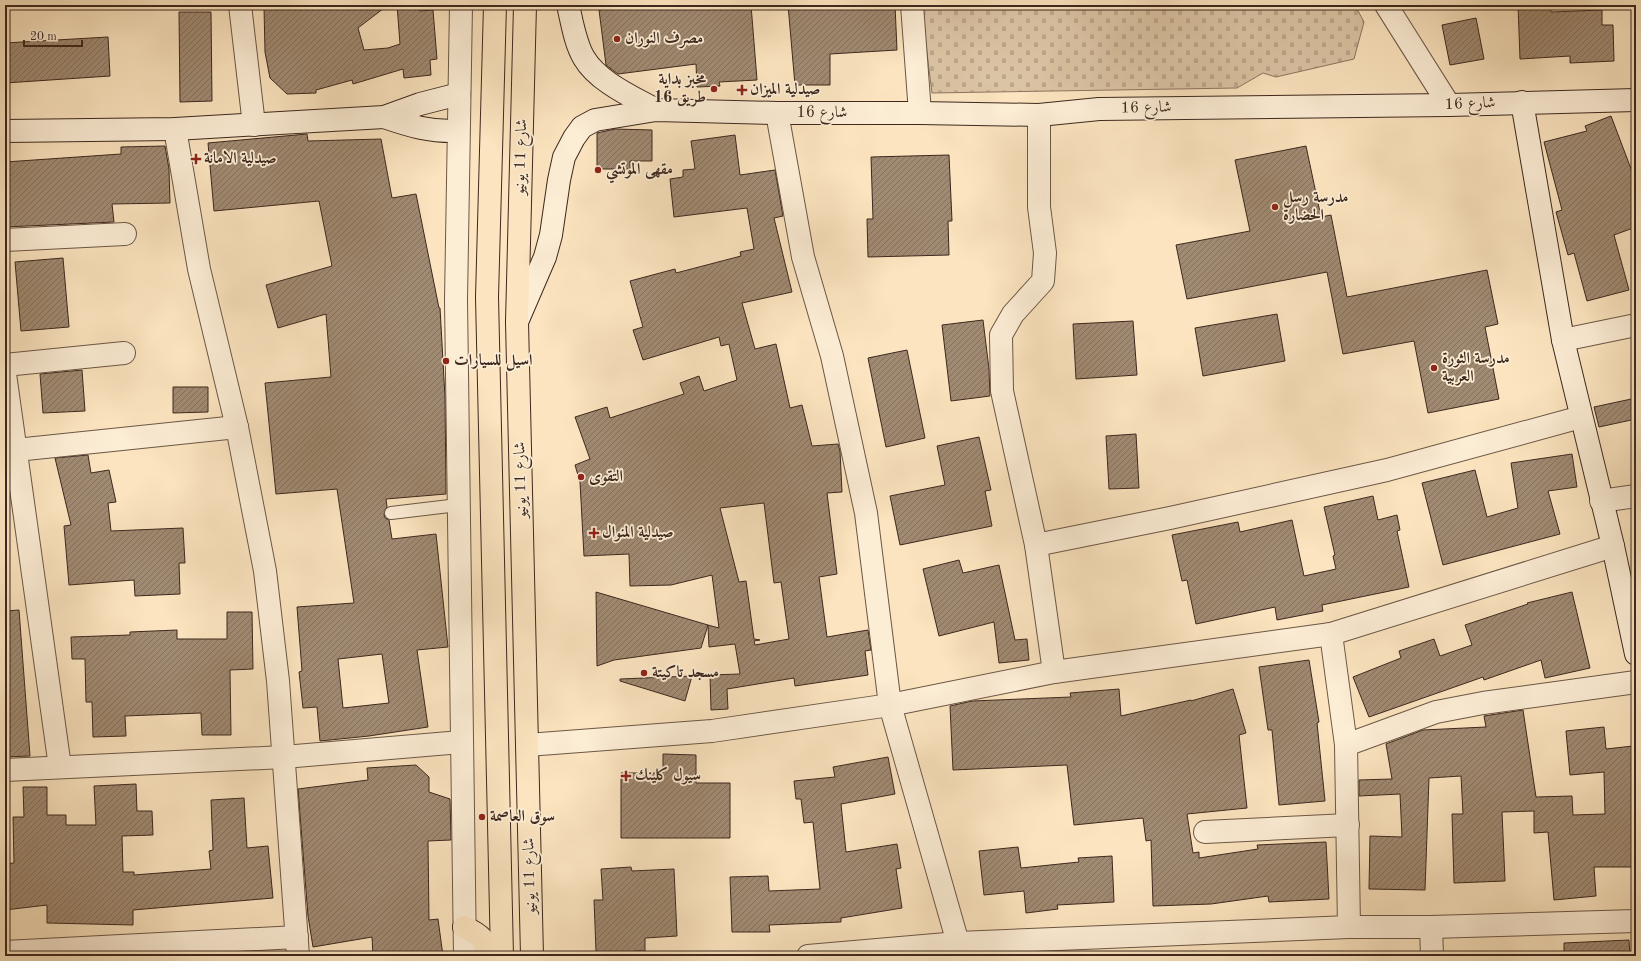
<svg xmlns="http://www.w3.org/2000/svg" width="1641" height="961" viewBox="0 0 1641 961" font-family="'Old Standard TT',Amiri,serif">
  <defs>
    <pattern id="cemetery-stones" width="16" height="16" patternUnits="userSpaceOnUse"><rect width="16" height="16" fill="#dbc4a4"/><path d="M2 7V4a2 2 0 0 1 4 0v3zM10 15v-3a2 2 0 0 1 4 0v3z" fill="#bda88d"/></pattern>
    <pattern id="building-hatch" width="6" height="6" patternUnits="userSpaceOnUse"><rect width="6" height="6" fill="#a08a72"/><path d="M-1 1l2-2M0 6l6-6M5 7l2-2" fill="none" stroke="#84715d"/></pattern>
  </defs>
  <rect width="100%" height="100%" fill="#fbe4bf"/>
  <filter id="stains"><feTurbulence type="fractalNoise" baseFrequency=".005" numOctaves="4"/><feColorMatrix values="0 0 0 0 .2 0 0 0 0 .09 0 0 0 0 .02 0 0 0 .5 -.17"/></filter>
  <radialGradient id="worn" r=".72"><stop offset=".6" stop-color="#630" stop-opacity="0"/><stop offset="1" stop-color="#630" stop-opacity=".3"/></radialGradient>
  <polygon fill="url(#cemetery-stones)" stroke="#8c7661" points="921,5 1355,5 1364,22 1354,59 1276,77 1263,73 1237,88 932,93"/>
  <g fill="url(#building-hatch)" stroke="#3d281e" fill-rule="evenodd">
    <polygon points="316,5 388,5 358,28 364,50 388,48 400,44 397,5 420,5 420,11 433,10 437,59 430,60 431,75 404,78 403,69 353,84 352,80 316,90 316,93 287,94 270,78 265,52 264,7"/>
    <polygon points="637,5 751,5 757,80 719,82 720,86 697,87 696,64 618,74 606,65 599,10"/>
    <polygon points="788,5 895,5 897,50 830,54 830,85 795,85"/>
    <polygon points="1518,5 1550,5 1551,12 1602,10 1602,25 1613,25 1614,61 1570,63 1570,56 1520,59"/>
    <polygon points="179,12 211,12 212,101 180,102"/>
    <polygon points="1476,18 1484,59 1450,65 1442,25"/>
    <polygon points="108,37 110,76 5,83 5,43"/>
    <polygon points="1611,116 1636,182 1636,227 1614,235 1629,290 1587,301 1574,253 1568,255 1556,212 1562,210 1544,142 1587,131 1585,126"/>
    <polygon points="615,129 652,130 652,161 630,161 630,169 597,169 597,133"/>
    <path d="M307,134L308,141L381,139L392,198L416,194L439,308H440L445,397L446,494L386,499L387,507L384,514L385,518L389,520L392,539L436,534L448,647L417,650L428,727L369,736L320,741L317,707L303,708L299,672L302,671L297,607L354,603L337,489L276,494L265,383L331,377L326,314L278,328L266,285L332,266L319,201L214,211L208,143ZM382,654L389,703L343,708L338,659Z"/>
    <path d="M735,135L740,175L775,170L783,216L774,218L792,292L742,303L755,349L776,344L790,408L802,405L812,446L838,444L840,451L842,492L827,493L837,574L819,577L827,637L868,630L871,650L865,651L868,675L795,686L794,678L727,689L728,709L711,710L710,675L740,674L735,644L709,647L708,625L719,628L712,575L671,585L630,586L629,554L584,556L580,482L575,465L590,459L575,417L607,407L610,418L684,394L680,383L699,376L704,391L737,380L729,344L721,346L719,337L643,360L633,330L643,327L630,281L675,269L676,273L741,256L740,252L754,249L747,208L674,217L670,179L683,177V170L695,169L691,141ZM764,503L774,583L781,582L789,639L755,645L754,641L760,640L754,639L746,581L739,582L720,508Z"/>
    <polygon points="165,146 169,169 170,203 112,204 114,222 5,227 5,162 121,154 121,147"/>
    <polygon points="1306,146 1321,217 1331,215 1347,297 1487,270 1498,324 1485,327 1499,399 1428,413 1414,341 1343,354 1327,272 1187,299 1176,245 1250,231 1235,160"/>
    <polygon points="949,155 952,221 948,221 949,255 868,257 867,219 873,219 871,157"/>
    <polygon points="63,258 69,327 21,331 15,262"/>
    <polygon points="1277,314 1285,361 1203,376 1195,328"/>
    <polygon points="983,320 989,369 990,396 951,401 942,325"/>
    <polygon points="1133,321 1137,375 1076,379 1073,324"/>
    <polygon points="907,350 925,438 886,447 868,358"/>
    <polygon points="82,370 85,411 43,413 40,374"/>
    <polygon points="173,387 208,387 208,412 173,413"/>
    <polygon points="1636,398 1636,419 1599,427 1594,407"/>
    <polygon points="1136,434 1139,488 1109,489 1106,436"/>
    <polygon points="979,437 991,490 985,491 992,526 900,545 890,496 945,485 937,446"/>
    <polygon points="1572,454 1577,487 1548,491 1560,534 1443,565 1422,483 1475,470 1487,517 1518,508 1511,463"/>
    <polygon points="88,455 91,473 109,470 116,502 108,503 111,531 183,528 185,563 179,563 180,594 135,596 134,580 69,585 64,526 71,525 55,458"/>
    <polygon points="1373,496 1378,520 1397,515 1400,530 1397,531 1409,587 1322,605 1323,611 1277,620 1275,607 1196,624 1187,580 1182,581 1172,535 1238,522 1240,532 1292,520 1304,576 1336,569 1333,556 1335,555 1324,507"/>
    <polygon points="959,560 963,573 999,565 1015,640 1027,639 1029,660 999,663 994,622 939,636 923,569"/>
    <polygon points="596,592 708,625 701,648 614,660 597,666"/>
    <polygon points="1572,592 1590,668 1545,678 1541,660 1484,680 1483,677 1369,717 1353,677 1401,658 1399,651 1434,639 1440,656 1472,645 1465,625 1528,604 1527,603"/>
    <polygon points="19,610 30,756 5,757 5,611"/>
    <polygon points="227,612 252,612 253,669 230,670 231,735 202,735 201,713 125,716 126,736 93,737 92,702 86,702 85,659 72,659 71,637 130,635 130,632 177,630 177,639 227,639"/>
    <polygon points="1309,660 1319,722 1317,723 1325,801 1279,805 1272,730 1268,730 1259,667"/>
    <polygon points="692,676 685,701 620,681 620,679"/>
    <polygon points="1119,689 1121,716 1191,700 1191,701 1233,689 1246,733 1239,735 1247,808 1187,814 1193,853 1199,852 1199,858 1258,849 1257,845 1326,842 1329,899 1269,902 1268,896 1211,904 1153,906 1151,840 1146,841 1143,818 1074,825 1067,765 953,770 950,706 972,701 1071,697 1070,693"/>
    <polygon points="1523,710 1536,797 1572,796 1573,815 1605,814 1604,772 1570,775 1566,731 1604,727 1606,749 1633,746 1636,778 1636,867 1594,867 1596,896 1554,900 1548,832 1534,833 1534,811 1502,812 1505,881 1454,883 1452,814 1463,814 1461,776 1429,778 1425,890 1369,889 1370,836 1402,837 1400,794 1359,796 1359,780 1392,779 1386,744 1423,730 1486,727 1484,716"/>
    <polygon points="663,754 696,755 696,783 730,783 730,838 621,838 621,773 663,773"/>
    <polygon points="888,757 895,794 841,804 846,852 897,844 901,868 896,869 902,908 841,918 841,922 769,925 770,932 732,932 730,877 768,876 769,891 820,889 813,822 804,823 801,799 796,799 794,781 835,777 833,767"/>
    <polygon points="416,765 429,777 429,792 450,799 451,840 428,841 429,920 438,919 443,956 373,956 372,937 313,947 308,916 298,789 368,780 367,768"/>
    <polygon points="136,784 137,811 152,811 153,835 122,836 123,872 134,872 134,875 211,869 209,851 213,850 211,800 244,798 247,848 268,846 273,898 133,910 133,925 47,923 47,905 5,910 5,864 14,863 13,817 24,817 23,787 47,787 47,815 66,815 66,825 96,825 94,786"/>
    <polygon points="1018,847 1021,868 1079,862 1078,858 1112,856 1114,902 1057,905 1058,909 1026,913 1024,891 984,895 979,851"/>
    <polygon points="631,867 632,871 674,869 677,936 645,938 645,951 635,951 635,956 600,956 596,951 594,900 603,900 601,869"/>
    <polygon points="1629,940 1630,956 1564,956 1564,943"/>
  </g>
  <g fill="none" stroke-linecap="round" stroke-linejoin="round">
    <g stroke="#6c5746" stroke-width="14">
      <polyline id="lane" points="391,513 458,505"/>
    </g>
    <g stroke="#6c5746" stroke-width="24">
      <g id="street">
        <polyline points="240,5 254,125"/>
        <polyline points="461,5 456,300 465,956"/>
        <polyline points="912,5 920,113"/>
        <polyline points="1386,5 1449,105"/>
        <polyline points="777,113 803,257 832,356 866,513 890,705 958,943"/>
        <polyline points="1039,115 1039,207 1045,253 1043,281 1013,314 1001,335 1002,391 1036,545 1054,672"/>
        <polyline points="175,129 199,269 237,427 265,571 278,681 298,956"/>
        <polyline points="5,240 125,234"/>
        <polyline points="1563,340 1636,325"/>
        <polyline points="5,365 124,353"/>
        <polyline points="5,374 60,767"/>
        <polyline points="16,450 237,427"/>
        <polyline points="1601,501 1636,496"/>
        <polyline points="1036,545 1170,518 1387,470 1581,417"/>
        <polyline points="1331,634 1346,745"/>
        <polyline points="527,745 712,731 890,705 1054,672 1331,634 1613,546"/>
        <polyline points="5,770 284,757 461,742"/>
        <polyline points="1205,832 1348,825"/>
        <polyline points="1349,927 1346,745 1436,712 1483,703 1636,682"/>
        <polyline points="1431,927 1432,956"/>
        <polyline points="5,952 297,937"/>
        <polyline points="808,956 958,943 1349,927 1431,927 1636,921"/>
      </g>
    </g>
    <g stroke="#3d281e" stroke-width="24">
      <g id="secondary">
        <path d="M568,5C572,22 575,43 584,58C598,82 633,97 656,110"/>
        <polyline points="1522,102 1563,340 1613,546 1636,654"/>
        <path d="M384,117C410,126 430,132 458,131"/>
        <polyline points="5,131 175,129 384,117 420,104 459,94"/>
        <polyline points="517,322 545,257 551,235 559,180 564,157 574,138 582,127 595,120 656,110 777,113 920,113 1039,115 1099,109 1449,105 1636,100"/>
      </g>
    </g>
    <g stroke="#3d281e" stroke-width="24">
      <g id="highway">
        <polyline points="495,5 487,297 502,956"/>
        <polyline points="525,5 517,322 532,956"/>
        <path d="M464,927C481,935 484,938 490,956"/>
      </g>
    </g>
    <use href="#lane" stroke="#fcedd5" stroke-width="12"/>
    <use href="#street" stroke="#fcedd5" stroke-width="22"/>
    <use href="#secondary" stroke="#fcedd5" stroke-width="22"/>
    <use href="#highway" stroke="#fbe4bf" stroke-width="22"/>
  </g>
  <g fill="#8f2418" stroke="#fcedd5" stroke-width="1.5">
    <circle cx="617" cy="39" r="4"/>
    <circle cx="714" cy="89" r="4"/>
    <path d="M740 84h4v4h4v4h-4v4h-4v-4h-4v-4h4z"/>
    <path d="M194 153h4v4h4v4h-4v4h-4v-4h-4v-4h4z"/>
    <circle cx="598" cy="170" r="4"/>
    <circle cx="1275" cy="207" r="4"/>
    <circle cx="446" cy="361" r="4"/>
    <circle cx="1434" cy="368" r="4"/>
    <circle cx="581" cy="477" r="4"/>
    <path d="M592 527h4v4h4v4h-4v4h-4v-4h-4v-4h4z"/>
    <circle cx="644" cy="673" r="4"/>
    <path d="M624 770h4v4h4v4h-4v4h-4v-4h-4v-4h4z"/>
    <circle cx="482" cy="817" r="4"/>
  </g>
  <g text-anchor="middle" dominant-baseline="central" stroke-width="3.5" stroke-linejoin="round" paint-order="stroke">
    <g font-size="16" font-weight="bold" fill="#3d281e" stroke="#fcedd5" text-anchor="start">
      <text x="625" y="39">مصرف النوران</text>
      <text x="706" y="80" text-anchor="end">مخبز بداية<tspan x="706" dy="18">طريق 16</tspan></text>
      <text x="750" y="90">صيدلية الميزان</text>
      <text x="204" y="159">صيدلية الامانة</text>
      <text x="606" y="170">مقهى الموتشي</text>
      <text x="1283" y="198">مدرسة رسل<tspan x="1283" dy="18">الحضارة</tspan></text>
      <text x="1442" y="359">مدرسة الثورة<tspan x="1442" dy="18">العربية</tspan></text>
      <text x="454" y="361">اسيل للسيارات</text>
      <text x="589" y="477">التقوى</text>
      <text x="602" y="533">صيدلية المنوال</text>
      <text x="652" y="673">مسجد تاكيتة</text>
      <text x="635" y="776">سيول كلينك</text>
      <text x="490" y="817">سوق العاصمة</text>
    </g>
    <g font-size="16" fill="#3d281e" stroke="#fcedd5">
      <text transform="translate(1470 104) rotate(-2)">شارع 16</text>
      <text transform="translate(1146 108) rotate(-1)">شارع 16</text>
      <text x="822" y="113">شارع 16</text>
      <text transform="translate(521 157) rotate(-88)">شارع 11 يونيو</text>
      <text transform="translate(521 480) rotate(-91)">شارع 11 يونيو</text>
      <text transform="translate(530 876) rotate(-91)">شارع 11 يونيو</text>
    </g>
  </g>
  <rect width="1641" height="961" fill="none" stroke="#fbe4bf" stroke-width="20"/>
  <rect x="6" y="6" width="1629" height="949" fill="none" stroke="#3d281e" stroke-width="2"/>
  <rect x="10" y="10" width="1621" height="941" fill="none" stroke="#3d281e"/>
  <path d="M24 40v6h58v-6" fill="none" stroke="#3d281e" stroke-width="2"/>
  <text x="30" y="40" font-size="12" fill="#3d281e" stroke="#fcedd5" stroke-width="3" paint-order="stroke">20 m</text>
  <rect width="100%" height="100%" filter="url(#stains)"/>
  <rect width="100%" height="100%" fill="url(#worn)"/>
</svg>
